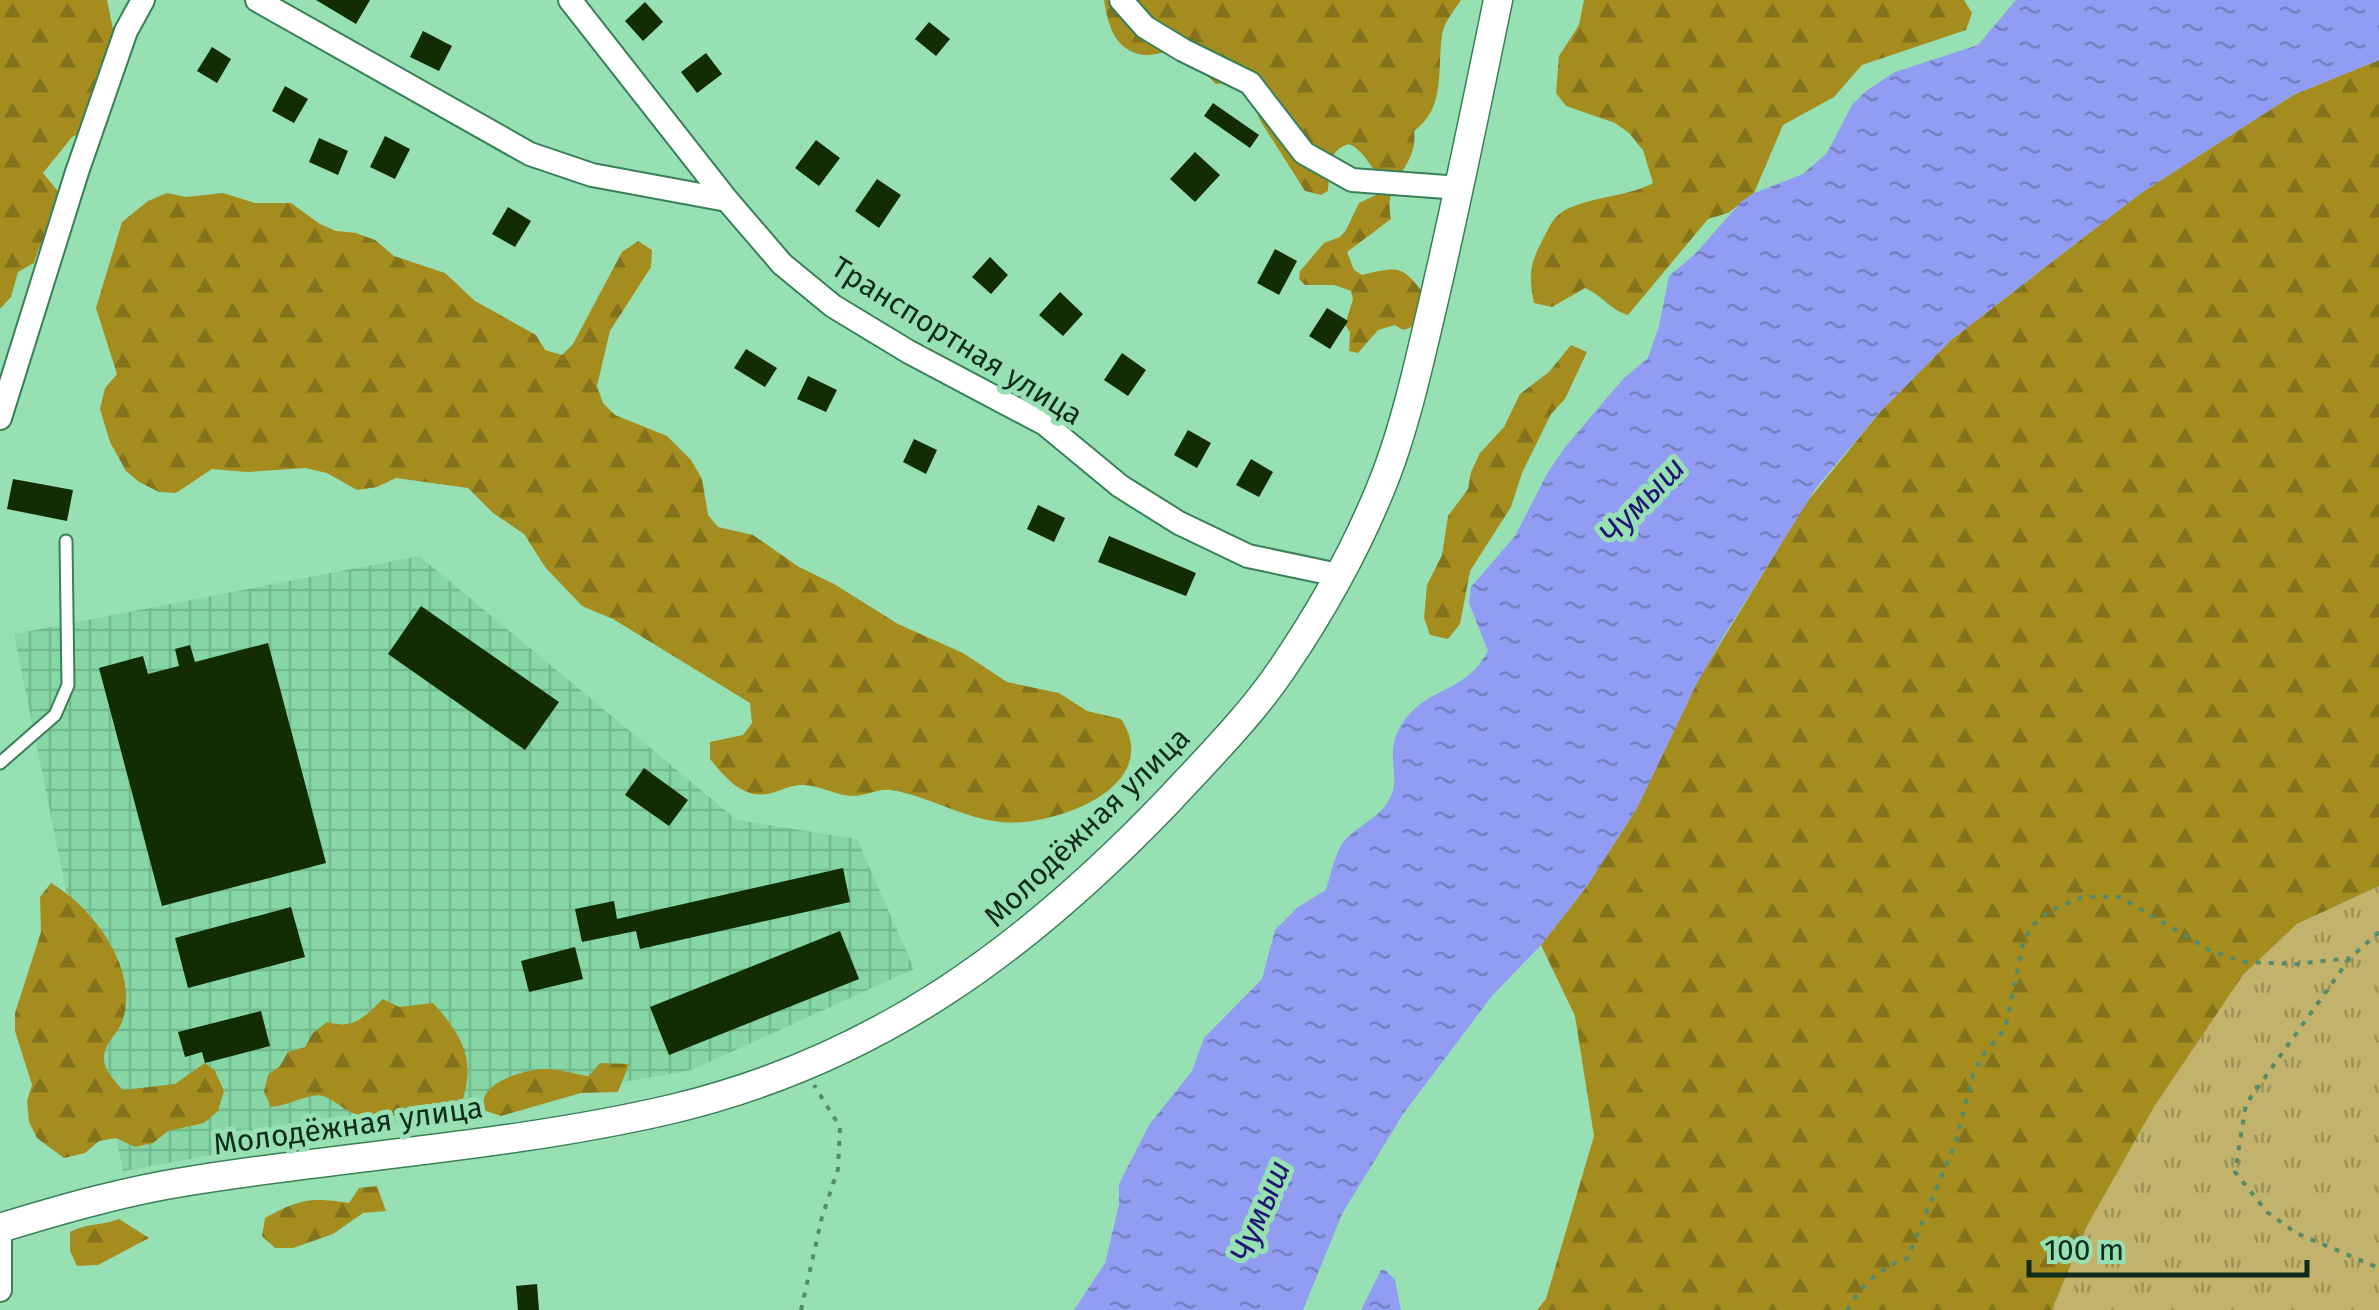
<svg xmlns="http://www.w3.org/2000/svg" width="2379" height="1310" viewBox="0 0 2379 1310" font-family="'Fira Sans',sans-serif">
  <defs>
    <pattern id="industrial-grid" width="8" height="8" patternUnits="userSpaceOnUse" patternTransform="scale(2.5)"><rect width="8" height="8" fill="#86d7a5"/><path d="M0 4h8M4 0v8" fill="none" stroke="#72b98d"/></pattern>
    <pattern id="grass-tufts" width="24" height="20" patternUnits="userSpaceOnUse" patternTransform="scale(2.5)"><rect width="24" height="20" fill="#c2b26b"/><path d="M3 7l-1-3M5 7V3M7 7l1-3M15 17l-1-3M17 17v-4M19 17l1-3" fill="none" stroke="#9c9157"/></pattern>
    <pattern id="forest-firs" width="22" height="20" patternUnits="userSpaceOnUse" patternTransform="scale(2.5)"><rect width="22" height="20" fill="#a48d1e"/><path d="M5 1l3.5 6h-7zM16 11l3.5 6h-7z" fill="#84731a"/></pattern>
    <pattern id="water-ripples" width="26" height="14" patternUnits="userSpaceOnUse" patternTransform="scale(2.5)"><rect width="26" height="14" fill="#919df2"/><path d="M2 4q2-2 4 0t4 0M15 11q2-2 4 0t4 0" fill="none" stroke="#7580c3"/></pattern>
  </defs>
  <rect width="100%" height="100%" fill="#97e0b3"/>
  <polygon fill="url(#industrial-grid)" points="419,556 737,820 857,839 914,969 691,1070 123,1171 14,634"/>
  <polygon fill="url(#grass-tufts)" points="2379,886 2379,1310 2052,1310 2086,1228 2154,1107 2243,975 2297,924"/>
  <g fill="url(#forest-firs)">
    <path d="M0,0H107L114,34L89,129L72,137L43,173L60,194C56,217 41,238 34,263L18,272L11,297L0,309Z"/>
    <path d="M1104,0H1461C1454,11 1444,22 1442,35C1437,70 1446,108 1414,131C1419,168 1382,178 1391,219L1347,252L1354,270L1362,275C1401,265 1403,266 1427,298C1424,314 1419,326 1403,330L1395,325L1378,330L1358,353L1349,351L1350,332L1345,325L1353,299L1351,291L1334,285H1305L1299,279L1300,271L1324,243L1340,237L1346,230L1359,203L1376,195L1382,179C1370,168 1365,151 1349,144C1327,150 1330,171 1328,191L1321,195L1305,191L1261,122L1243,82L1216,84C1201,70 1188,57 1168,53C1160,52 1152,56 1144,55C1114,51 1108,24 1104,0Z"/>
    <path d="M1584,0H1964L1972,13L1966,30L1862,65L1834,97L1783,125L1754,193L1728,213L1708,219L1628,315C1609,309 1603,296 1585,288L1552,307L1534,303C1529,279 1529,265 1541,243C1546,234 1550,223 1557,216C1577,197 1627,198 1653,183L1643,150L1629,133L1615,123L1566,106L1556,93L1559,56L1579,25Z"/>
    <polygon points="2379,60 2379,886 2297,924 2243,975 2154,1107 2086,1228 2052,1310 1537,1310 1546,1299 1594,1136 1575,1016 1541,945 1587,886 1637,808 1697,682 1806,503 1880,412 1951,340 2141,193 2293,95"/>
    <path d="M167,193L186,197L223,193L255,203H291L320,224L336,231L356,233L375,240L394,256L445,273L475,301L536,335L545,350L562,355L573,344L622,252L638,241L652,250L651,267L610,331L597,386L603,403L615,415L667,436L691,460L702,479L708,515L718,527L753,535L799,567L834,584L898,624L963,653L1007,682L1059,693L1087,711L1121,719C1166,788 1051,828 1000,822C963,818 928,796 891,790C878,788 866,796 853,796C836,796 818,784 801,785C782,786 770,799 750,793C733,788 721,772 710,759V742L743,735L752,723L750,703L613,619L582,606L545,567L524,534L493,513L468,488L396,478L377,487L357,490L327,473L305,468L247,472L212,469L176,493L159,492L139,482L126,471L110,442L100,409L105,388L117,374L96,308L122,222L148,201Z"/>
    <polygon points="1571,345 1587,352 1565,399 1551,414 1522,473 1511,507 1470,571 1460,624 1448,639 1430,635 1424,618 1427,585 1442,555 1448,516 1468,489 1471,472 1480,453 1504,427 1520,394 1549,372"/>
    <path d="M51,883C93,907 141,971 122,1022C117,1035 105,1042 104,1057C103,1070 115,1081 123,1090L175,1084L205,1063L215,1071L224,1091L218,1111L204,1123L168,1131L153,1143L135,1147L116,1138L99,1141L85,1153L64,1158L37,1138L29,1122L27,1101L32,1085L15,1031V1013L41,932L40,897Z"/>
    <path d="M383,999L399,1007L433,1003C467,1041 478,1065 457,1115L438,1119L426,1106C400,1114 377,1124 350,1112C341,1107 332,1099 323,1096C310,1092 289,1106 271,1107L264,1092L268,1075L280,1066L288,1052L305,1047L313,1033L327,1022C354,1030 364,1017 383,999Z"/>
    <path d="M600,1063L629,1064L618,1092L581,1093L501,1116L483,1110C484,1105 483,1098 486,1094C495,1078 531,1068 548,1069C561,1069 575,1075 589,1076Z"/>
    <path d="M377,1186L386,1211L363,1213L333,1234L293,1248H275L262,1236L265,1218C300,1199 310,1197 349,1203L359,1188Z"/>
    <path d="M119,1219L149,1238L98,1265L77,1266L70,1251V1232C86,1223 101,1226 119,1219Z"/>
  </g>
  <g fill="url(#water-ripples)">
    <path d="M2016,0H2379V60L2293,95L2141,193L1951,340L1880,412L1816,488L1725,634L1697,683L1637,808L1587,886L1541,945L1492,996L1403,1114L1342,1214L1303,1310H1074L1105,1263L1119,1205V1184L1149,1125L1192,1071L1204,1038L1262,979L1275,930L1298,907L1326,890C1331,875 1335,851 1345,840C1359,825 1381,817 1390,798C1403,774 1380,751 1406,718C1432,686 1466,692 1488,651L1469,603L1471,587L1515,536L1548,472L1566,446L1623,379L1648,358L1659,326L1669,276L1695,254L1741,202L1754,193L1803,174L1827,153L1852,105L1866,91L1895,72L1978,45Z"/>
    <polygon points="1381,1270 1385,1270 1395,1280 1401,1310 1361,1310"/>
  </g>
  <g fill="#122c03">
    <polygon points="316,0 370,0 356,24"/>
    <polygon points="645,2 663,22 643,41 625,21"/>
    <polygon points="929,22 950,39 936,56 915,39"/>
    <polygon points="423,31 452,46 439,71 410,57"/>
    <polygon points="212,47 231,59 217,83 197,71"/>
    <polygon points="706,53 722,74 697,93 681,72"/>
    <polygon points="285,86 308,99 294,123 272,111"/>
    <polygon points="1213,103 1259,135 1250,148 1204,116"/>
    <polygon points="385,136 410,149 395,179 370,167"/>
    <polygon points="319,138 348,151 338,175 309,162"/>
    <polygon points="816,140 840,158 819,186 795,168"/>
    <polygon points="1195,152 1220,175 1195,202 1170,179"/>
    <polygon points="877,179 901,195 879,228 855,211"/>
    <polygon points="508,207 531,221 515,247 492,234"/>
    <polygon points="1275,249 1297,261 1279,295 1257,283"/>
    <polygon points="990,257 1008,275 991,294 972,277"/>
    <polygon points="1060,292 1083,314 1063,336 1039,315"/>
    <polygon points="1327,308 1348,321 1330,349 1309,336"/>
    <polygon points="746,349 777,368 765,387 734,368"/>
    <polygon points="1122,353 1146,370 1128,396 1104,380"/>
    <polygon points="808,376 837,390 826,412 797,399"/>
    <polygon points="1188,430 1211,443 1197,468 1174,455"/>
    <polygon points="914,439 937,450 926,474 903,462"/>
    <polygon points="1251,459 1273,472 1259,497 1236,485"/>
    <polygon points="13,479 73,490 67,521 7,509"/>
    <polygon points="1038,505 1065,518 1054,542 1027,529"/>
    <polygon points="1109,536 1196,573 1186,596 1098,562"/>
    <polygon points="421,606 559,702 525,750 388,654"/>
    <polygon points="268,643 326,863 162,906 99,668 143,656 148,674 179,666 175,649 190,645 195,662"/>
    <polygon points="644,768 688,800 669,826 625,795"/>
    <polygon points="843,868 850,902 640,949 636,931 582,942 575,909 614,901 617,919"/>
    <polygon points="291,907 305,957 188,988 175,938"/>
    <polygon points="840,931 859,979 669,1055 650,1007"/>
    <polygon points="575,947 583,979 529,992 521,961"/>
    <polygon points="261,1011 270,1046 205,1063 202,1052 185,1057 178,1032"/>
    <polygon points="537,1284 539,1310 518,1310 516,1286"/>
  </g>
  <g fill="none" stroke-linecap="round" stroke-linejoin="round">
    <g stroke="#388057" stroke-width="15">
      <polyline id="service" points="0,763 55,715 68,685 66,541"/>
    </g>
    <g stroke="#388057" stroke-width="26">
      <g id="minor">
        <polyline points="257,0 530,154 592,175 727,200"/>
        <polyline points="570,0 727,200 782,264 833,306 909,352 1045,424 1120,486 1179,523 1248,556 1338,575"/>
        <polyline points="1121,0 1145,27 1183,50 1250,83 1304,153 1352,180 1460,188"/>
        <polyline points="0,418 77,172 126,31 143,0"/>
        <polyline points="0,1228 0,1290"/>
      </g>
    </g>
    <g stroke="#388057" stroke-width="31">
      <path id="tertiary" d="M0,1228C62,1209 125,1191 189,1181C349,1155 514,1146 672,1109C877,1060 1028,948 1171,798C1210,756 1252,714 1284,666C1324,607 1360,542 1386,475C1406,422 1419,363 1432,308C1456,206 1477,103 1498,0"/>
    </g>
    <g stroke="#558a6a" stroke-width="4" stroke-dasharray="5 8" stroke-linecap="butt">
      <polyline points="2379,932 2350,958 2246,1104 2235,1172 2267,1212 2296,1233 2379,1268"/>
      <polyline points="801,1310 822,1217 838,1169 840,1127 814,1085"/>
      <path d="M1847,1310C1859,1288 1883,1264 1907,1259L1955,1144L1973,1075L1981,1057L2005,1029L2024,940L2034,924L2048,912L2083,897H2120L2211,951L2245,962L2297,964L2350,958"/>
    </g>
    <use href="#service" stroke="#fff" stroke-width="11"/>
    <use href="#minor" stroke="#fff" stroke-width="22"/>
    <use href="#tertiary" stroke="#fff" stroke-width="28"/>
  </g>
  <g text-anchor="middle" dominant-baseline="central" stroke-width="10" stroke-linejoin="round" paint-order="stroke">
    <g font-size="30" fill="#0e2c1b" stroke="#97e0b3">
      <text transform="translate(957 341) rotate(32)">Транспортная улица</text>
      <text transform="translate(1087 827) rotate(-44)">Молодёжная улица</text>
      <text transform="translate(348 1126) rotate(-8)">Молодёжная улица</text>
    </g>
    <g font-size="32" font-style="italic" fill="#211677" stroke="#97e0b3">
      <text transform="translate(1642 500) rotate(-46)">Чумыш</text>
      <text transform="translate(1260 1211) rotate(-67)">Чумыш</text>
    </g>
  </g>
  <path d="M2029 1260v15h278v-15" fill="none" stroke="#0e2c1b" stroke-width="5"/>
  <text x="2044" y="1260" font-size="30" fill="#0e2c1b" stroke="#97e0b3" stroke-width="8" paint-order="stroke">100 m</text>
</svg>
